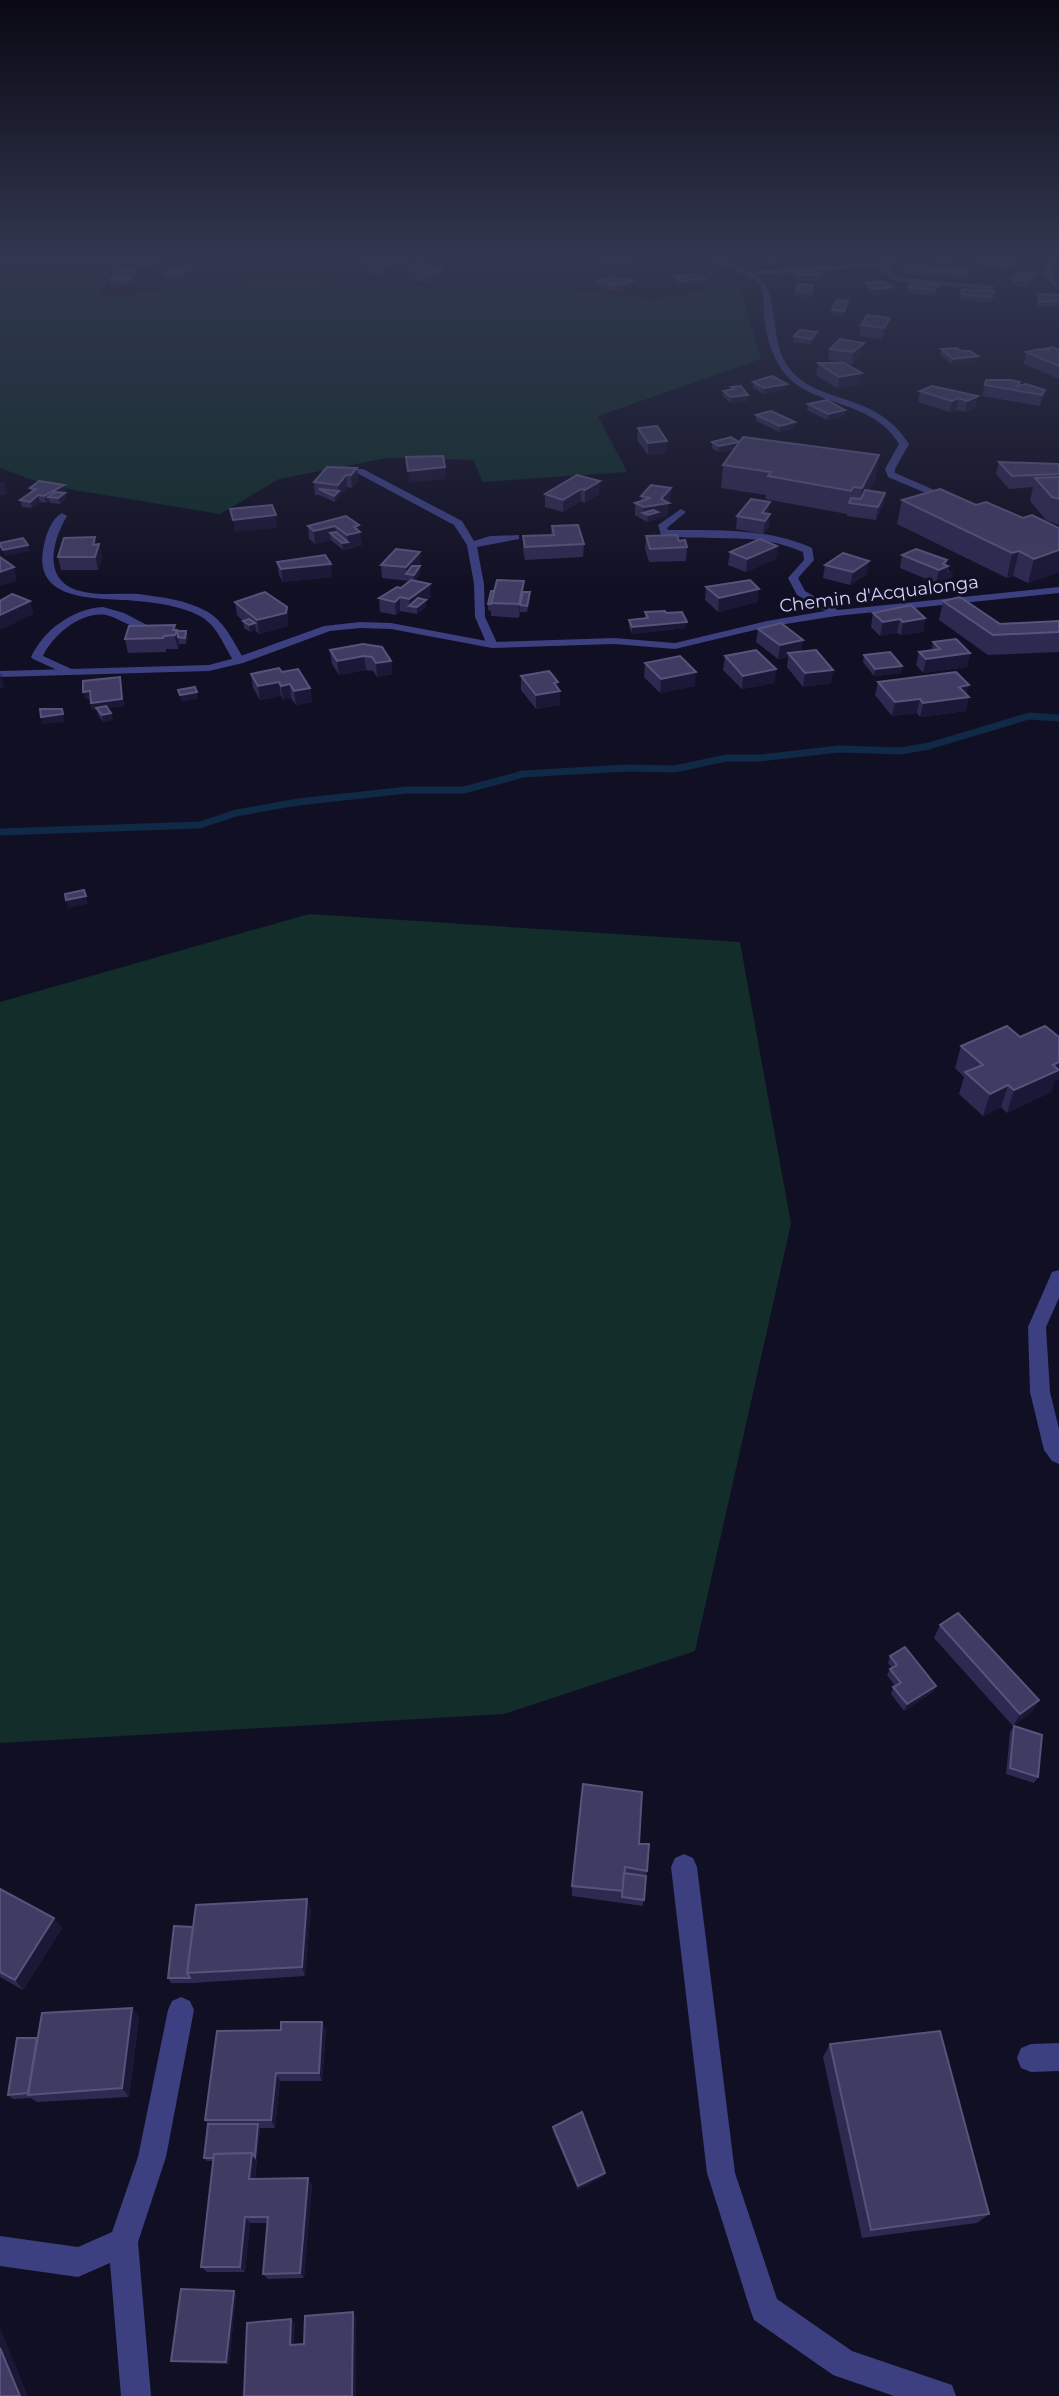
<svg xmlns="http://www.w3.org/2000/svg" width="1059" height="2396" viewBox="0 0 1059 2396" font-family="Montserrat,sans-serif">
  <rect width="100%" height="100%" fill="#110f23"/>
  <g fill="#122d2a">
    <polygon points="0,256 177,256 151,268 112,271 99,297 273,279 408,286 543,286 652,299 739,285 761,359 598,416 627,472 483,482 473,460 387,458 279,479 220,514 49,486 0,468"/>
    <polygon points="309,914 740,942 791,1224 695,1651 504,1714 0,1743 0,1002"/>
  </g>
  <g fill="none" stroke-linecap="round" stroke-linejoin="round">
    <polyline stroke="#102946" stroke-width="7" points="0,832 200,825 236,813 298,802 407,790 464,790 523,774 626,768 675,769 726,758 759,758 839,749 901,751 929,746 1029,716 1059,718"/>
    <g fill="#3c3f80" fill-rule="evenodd">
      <polygon points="357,469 363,469 462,521 474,541 490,536 519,535 519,539 477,547 484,584 485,617 498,645 496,647 488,647 475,617 474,584 467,545 454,525 357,473"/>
      <path d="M62,513L67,516C52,541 42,581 80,591C99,596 119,593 139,594C161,597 186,600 206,611C225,621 234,643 245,661L243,663H235C224,647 218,626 200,616C181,606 158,603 137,601C101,597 30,605 44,545C46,534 52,518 62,513Z"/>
      <path d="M103,607L124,613L147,625C136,633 118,617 106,615C81,611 53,635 43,656L74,670V674H66L33,659L31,657C44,630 72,609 103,607Z"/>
      <polygon points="1059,1270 1059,1298 1046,1327 1050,1392 1059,1429 1059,1464 1052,1461 1044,1450 1030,1392 1028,1327 1052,1272"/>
      <polygon points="684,1854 693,1858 697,1867 735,2173 777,2299 852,2351 952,2385 956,2396 894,2396 833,2375 754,2320 750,2309 707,2173 671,1867 675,1858"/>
      <polygon points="1059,2043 1059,2071 1031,2072 1021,2068 1017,2058 1021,2048 1031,2044"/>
    </g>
    <g fill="#3c3f80" fill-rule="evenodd">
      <path d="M703,256H712L748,271L880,263L929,256L886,266L898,276L906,278L995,286L992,290L906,282L893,280L878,267L756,275C782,293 767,339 789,368C818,406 875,390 909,444L895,469V473L953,498V502H947L888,477L885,469L899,444C871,397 810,409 782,370C771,354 765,332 764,313C763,303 765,295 761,286L746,275Z"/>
      <polygon points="1059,256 1052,272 1059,290 1050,282 1045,272 1048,263"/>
      <path d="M681,509L686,512L667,528L668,530C717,530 767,528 812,548L814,560L798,578L805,591L838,610L1059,587V593L836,616L767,627L675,649L614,644L492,648L391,629L360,628L330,631L243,663L209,671L0,677V671L209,665L235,658L324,626L360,622L391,623L492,642L614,638L675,643L767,621L825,611L797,595L788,578L804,560L803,552C754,530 711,543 661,535L658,525Z"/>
      <polygon points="181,1997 190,2001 194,2010 166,2157 138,2242 151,2396 121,2396 110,2263 78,2277 0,2266 0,2236 78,2247 112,2232 138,2157 168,2010 172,2001"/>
    </g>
  </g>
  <g fill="#2e2950">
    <polygon points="350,256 385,256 406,260 407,271 383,276 363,273 363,262 375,258 357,260"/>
    <polygon points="512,256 543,256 529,262 512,258"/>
    <polygon points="598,256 691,256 690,260 615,276 598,269"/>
    <polygon points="760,256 819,256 787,260 786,265 776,266 760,258"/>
    <polygon points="870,256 892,256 892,259 882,263"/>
    <polygon points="926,256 955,257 954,262 946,264 926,259"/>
    <polygon points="1023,256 1042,256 1038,260 1022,258"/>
    <polygon points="982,258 1015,261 1013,271 980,268"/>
    <polygon points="433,265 443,278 432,284 408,279 407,268"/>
    <polygon points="190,268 190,273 181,280 165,279 164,273"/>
    <polygon points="905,269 969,270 967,279 904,274"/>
    <polygon points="792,270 821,275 821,280 798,281 791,275"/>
    <polygon points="675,276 705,279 704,284 680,286 674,281"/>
    <polygon points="136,277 129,285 111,285 110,279"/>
    <polygon points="1011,279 1034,279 1026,287 1010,284"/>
    <polygon points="597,281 632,287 617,292 597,286"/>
    <polygon points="866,283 892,292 874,294 866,288"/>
    <polygon points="797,284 813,285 812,297 795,296"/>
    <polygon points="908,287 937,291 935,296 907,293"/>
    <polygon points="962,289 994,291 991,302 960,300"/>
    <polygon points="1038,294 1059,295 1058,306 1037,307 1037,300"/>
    <polygon points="848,301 843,316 831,315 832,310"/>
    <polygon points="867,315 888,329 882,339 859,336 861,325"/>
    <polygon points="817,332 816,337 810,344 793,342 794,336"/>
    <polygon points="830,349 862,354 852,364 828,360"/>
    <polygon points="941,349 962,351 978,356 977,362 951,364 940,355"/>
    <polygon points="1045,349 1059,350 1059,379 1024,364 1026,352 1044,350"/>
    <polygon points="818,363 860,384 838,389 816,375"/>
    <polygon points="986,380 1020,382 1019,385 1045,390 1042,401 1040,406 982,396"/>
    <polygon points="753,382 786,389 764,394 753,388"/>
    <polygon points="731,387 748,395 748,401 730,403 723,396 723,391 731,390"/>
    <polygon points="920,391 978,396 975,408 965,412 956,410 950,412 918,402"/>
    <polygon points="808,404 845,410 844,416 827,420 807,410"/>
    <polygon points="756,415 795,422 794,428 779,432 756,421"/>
    <polygon points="638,428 666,453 648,455 637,440"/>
    <polygon points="712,442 739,442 876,478 869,490 885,493 883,505 876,520 847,516 847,514 765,499 766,495 721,488 723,465 735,449 718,452 712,448"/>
    <polygon points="999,462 1059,464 1059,525 1046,520 1030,501 1033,487 1009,489 996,474"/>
    <polygon points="357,468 358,481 352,488 347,487 335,502 319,495 315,495 314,482"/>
    <polygon points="577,475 599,494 585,503 581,501 563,512 545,507 545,494"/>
    <polygon points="30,488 66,491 63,493 66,499 60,504 50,503 49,500 46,503 40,502 32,508 22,507 20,500 31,492"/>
    <polygon points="671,488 670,500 668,503 668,516 657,518 657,519 647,522 635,515 635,503 641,501 641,496"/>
    <polygon points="902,500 976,505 1059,528 1059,572 1028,583 1013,576 1007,578 897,524"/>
    <polygon points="768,514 769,527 763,534 736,529 737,516"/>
    <polygon points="346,516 359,531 362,545 343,550 331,540 315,544 309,539 308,526"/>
    <polygon points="552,526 584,544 583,557 525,560 523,549 523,536 551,535"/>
    <polygon points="646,536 679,541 687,547 686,561 649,562 645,549"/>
    <polygon points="95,537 96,544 99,544 102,557 98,570 61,570 58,557"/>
    <polygon points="777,546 776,559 746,572 728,565 730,552"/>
    <polygon points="420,552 420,573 415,581 431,597 426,601 426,607 417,614 400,611 396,615 380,612 379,598 401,588 409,581 382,578 381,565"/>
    <polygon points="902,555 947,560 946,565 952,577 936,583 900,568"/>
    <polygon points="277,562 332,577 283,582 279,575"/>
    <polygon points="825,565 867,574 850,585 823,578"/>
    <polygon points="524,581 524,592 530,599 527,612 520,612 519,618 491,616 491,611 488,610 488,604 494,591"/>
    <polygon points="706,587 758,602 718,612 705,600"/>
    <polygon points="943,601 1000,624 1059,621 1059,652 988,655 939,620"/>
    <polygon points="235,602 287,607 288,626 259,634 255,630 250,632 244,628 243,621 237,615"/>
    <polygon points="645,612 666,613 686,628 632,634 629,627 629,620 645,619"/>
    <polygon points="873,613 925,618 923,632 901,635 897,633 880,636 871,627"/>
    <polygon points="175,625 176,630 177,631 186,631 188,638 186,644 179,644 178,649 166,649 166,652 128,653 125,639"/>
    <polygon points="758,629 803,640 801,652 833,670 831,683 803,687 787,667 788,657 778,659 756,642"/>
    <polygon points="933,642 970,653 967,667 923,673 916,665 919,652 932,650"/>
    <polygon points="330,650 391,661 392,674 377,677 373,671 366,670 339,675 332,664"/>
    <polygon points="864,655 902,666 901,673 874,676 863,662"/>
    <polygon points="725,656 776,669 774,683 742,689 723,670"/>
    <polygon points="645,663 695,686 660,693 644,677"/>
    <polygon points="282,672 310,688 312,702 296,705 291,698 283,700 281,696 260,700 253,688 251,674"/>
    <polygon points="521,676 558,688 560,691 560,705 536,709 521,690"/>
    <polygon points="120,677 124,706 107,708 111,713 113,720 103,722 98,715 97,709 92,710 90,699 85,699"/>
    <polygon points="878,682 967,695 966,711 920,717 917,713 892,716 875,695"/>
    <polygon points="961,1046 1054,1082 1051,1092 1007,1113 1001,1107 983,1116 959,1094 964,1077 955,1068"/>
    <polygon points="940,1625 1039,1700 1032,1712 1013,1726 934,1638"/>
    <polygon points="890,1656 936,1686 933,1692 904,1711 891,1694 893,1687 895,1686 887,1675 890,1669 892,1668 888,1663"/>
    <polygon points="1014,1726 1038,1777 1034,1783 1006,1774 1010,1732"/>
    <polygon points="639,1844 647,1871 643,1906 572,1896 572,1886"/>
    <polygon points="0,1889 62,1928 23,1990 0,1977"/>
    <polygon points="311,1909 305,1976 192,1983 171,1983 168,1978 193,1927"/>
    <polygon points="139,2017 129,2097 37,2102 31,2098 13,2099 8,2095 37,2038"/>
    <polygon points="322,2022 326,2031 322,2081 280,2081 275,2128 260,2128 255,2179 312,2185 304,2278 268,2279 263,2274 268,2223 250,2223 245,2272 207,2272 201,2267 213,2161 207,2161 204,2158 208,2124 205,2120 281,2030"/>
    <polygon points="830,2044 989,2214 977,2223 862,2238 823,2057"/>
    <polygon points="553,2127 605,2173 604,2176 578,2190 553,2131"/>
    <polygon points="236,2293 229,2364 175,2362 171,2361"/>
  </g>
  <g fill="#1b1736">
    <polygon points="356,256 379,256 379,258 357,260"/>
    <polygon points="529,256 543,256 529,262"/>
    <polygon points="639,256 691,256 690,260 615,276 615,261"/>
    <polygon points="777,256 819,256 787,260 786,265 776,266"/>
    <polygon points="886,256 892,256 892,259 882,263 883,258"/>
    <polygon points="955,257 954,262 946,264 947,259"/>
    <polygon points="406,260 407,271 383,276 382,266"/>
    <polygon points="433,265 433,273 443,268 443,278 432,284 430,266"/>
    <polygon points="190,268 190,273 181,280 180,275"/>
    <polygon points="135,271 136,277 129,285 129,280"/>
    <polygon points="1036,274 1034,279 1026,287 1027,281"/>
    <polygon points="705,279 704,284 680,286 681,281"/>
    <polygon points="632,281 632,287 617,292 617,286"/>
    <polygon points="892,287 892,292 874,294 875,289"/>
    <polygon points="890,318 888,329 882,339 884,328"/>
    <polygon points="817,332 816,337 810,344 811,339"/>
    <polygon points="864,343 862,354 852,364 853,352"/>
    <polygon points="978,356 977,362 951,364 953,359"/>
    <polygon points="862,373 860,384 838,389 839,377"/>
    <polygon points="787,384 786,389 764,394 764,388"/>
    <polygon points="1045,390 1042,401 1040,406 1042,395"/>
    <polygon points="748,395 748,401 730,403 731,397"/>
    <polygon points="978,396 975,408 965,412 967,401"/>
    <polygon points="958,398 956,410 950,412 952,401"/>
    <polygon points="845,410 844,416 827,420 828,414"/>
    <polygon points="795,422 794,428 779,432 780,426"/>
    <polygon points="667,441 666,453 648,455 648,443"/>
    <polygon points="739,442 738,448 718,452 719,446"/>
    <polygon points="879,455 876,478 862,505 860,505 862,488"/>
    <polygon points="445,467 446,479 409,483 408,471"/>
    <polygon points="357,468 358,481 352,488 351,475"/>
    <polygon points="346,475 347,487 335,502 334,496 339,491 338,485"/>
    <polygon points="4,481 7,494 0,496 0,483"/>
    <polygon points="600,481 599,494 585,503 585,490"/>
    <polygon points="64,485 66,491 54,497 48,497 49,500 46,503 44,496"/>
    <polygon points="671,488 670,500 667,504 669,503 668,516 657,518 657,519 647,522 648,515 643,513 644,507 661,499"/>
    <polygon points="581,489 581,501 563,512 563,500"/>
    <polygon points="65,493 66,499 60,504 58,498"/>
    <polygon points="885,493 883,505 876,520 878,507"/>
    <polygon points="38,495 40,502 32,508 30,502"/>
    <polygon points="770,502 768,515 762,513"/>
    <polygon points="770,514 769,527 763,534 765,521"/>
    <polygon points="276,515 277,528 235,532 233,520"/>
    <polygon points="359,525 359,532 360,532 362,545 348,548 347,535 354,527"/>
    <polygon points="335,526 336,538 330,533 331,540 315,544 314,531"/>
    <polygon points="95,537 97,549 99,544 102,557 98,570 93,545"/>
    <polygon points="1059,540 1059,572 1028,583 1034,559"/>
    <polygon points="348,542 348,548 343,550 342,543"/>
    <polygon points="28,545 30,551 5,556 3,550"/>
    <polygon points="777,546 776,559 746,572 747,559"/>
    <polygon points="1019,551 1013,576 1007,578 1012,553"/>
    <polygon points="420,552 421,565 412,575 406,574 407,581 406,567"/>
    <polygon points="947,560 946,567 948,566 946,579 936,583 939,570"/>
    <polygon points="869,561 867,574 850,585 853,572"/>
    <polygon points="331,564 332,577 283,582 281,569"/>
    <polygon points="420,566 420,573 414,581 414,575"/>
    <polygon points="14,567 17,581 0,586 0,572"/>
    <polygon points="953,570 952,577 946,579 947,573"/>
    <polygon points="524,581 524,594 520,605 519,618 519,604"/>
    <polygon points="430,584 431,597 426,601 426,607 417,614 417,607 409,606 410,613 409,599"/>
    <polygon points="759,589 758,602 718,612 719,598"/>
    <polygon points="400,597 400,611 396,615 395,602"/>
    <polygon points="30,601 34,614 5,628 0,630 0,615"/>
    <polygon points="287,607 288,626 259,634 257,620"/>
    <polygon points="925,618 923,632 901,635 903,622"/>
    <polygon points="900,619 897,633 880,636 883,622"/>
    <polygon points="687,622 686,628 632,634 632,627"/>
    <polygon points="255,623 256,630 250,632 249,625"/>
    <polygon points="175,625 176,633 177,630 179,644 178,649 173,630"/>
    <polygon points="186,631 188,638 186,644 185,638"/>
    <polygon points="803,640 801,653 788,653 788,657 778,659 780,645"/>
    <polygon points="970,653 967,667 923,673 926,659"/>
    <polygon points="364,656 366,670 339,675 337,661"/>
    <polygon points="391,661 392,674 377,677 376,663"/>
    <polygon points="902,666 901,673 874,676 875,669"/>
    <polygon points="776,669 774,683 742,689 743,676"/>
    <polygon points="833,670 831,683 803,687 805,673"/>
    <polygon points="696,672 695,686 660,693 661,679"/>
    <polygon points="1,673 4,688 0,689 0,681"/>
    <polygon points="120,677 124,706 92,710 91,703"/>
    <polygon points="279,682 281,696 260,700 258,686"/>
    <polygon points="558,682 558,691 560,691 560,705 536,709 536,695 554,683"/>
    <polygon points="290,685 291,698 283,700 281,686"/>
    <polygon points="969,685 966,698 969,697 966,711 920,717 923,703 959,687"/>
    <polygon points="310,688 312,702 296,705 294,691"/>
    <polygon points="90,691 92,698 85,699 83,692"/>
    <polygon points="197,692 198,699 181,702 180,695"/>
    <polygon points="920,699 917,713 892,716 895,702"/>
    <polygon points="111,713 113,720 103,722 102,715"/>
    <polygon points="63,714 65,722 42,724 41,717"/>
    <polygon points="86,896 88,904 68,908 66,900"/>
    <polygon points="1059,1062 1059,1080 1054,1082 1051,1092 1007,1113 1014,1090 1053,1065"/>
    <polygon points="1008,1085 1001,1107 983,1116 990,1094"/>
    <polygon points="936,1686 933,1692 904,1711 907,1704"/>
    <polygon points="1039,1700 1032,1712 1013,1726 1020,1714"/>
    <polygon points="307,1899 311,1909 305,1976 302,1967"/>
    <polygon points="54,1918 62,1928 23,1990 15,1980"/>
    <polygon points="132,2008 139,2017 129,2097 122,2088"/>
    <polygon points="322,2022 326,2031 322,2081 319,2073"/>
    <polygon points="276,2073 280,2081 275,2128 271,2120"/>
    <polygon points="258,2124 260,2128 254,2186 249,2179"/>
    <polygon points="605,2173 604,2176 578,2190 578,2186"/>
    <polygon points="308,2178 312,2185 304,2278 300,2273"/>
    <polygon points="245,2217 250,2223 245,2272 240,2267"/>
    <polygon points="234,2291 236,2293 229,2364 226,2362"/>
    <polygon points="353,2312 356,2317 356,2396 352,2396"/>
    <polygon points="291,2319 295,2323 294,2349 290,2345"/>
    <polygon points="0,2330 1,2330 28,2396 20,2396 0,2348"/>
  </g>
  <g fill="#403b63" stroke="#57537b" stroke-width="2">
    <polygon points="379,256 385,256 406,260 382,266 363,262"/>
    <polygon points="604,256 639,256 615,261"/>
    <polygon points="936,256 954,256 955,257 947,259"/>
    <polygon points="982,258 1015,261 1014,266 981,263"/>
    <polygon points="420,263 433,265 430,266 443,268 431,274 407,268"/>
    <polygon points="906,265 969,270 968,274 905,269"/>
    <polygon points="176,267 190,268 180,275 164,273"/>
    <polygon points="813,268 821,275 798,275 792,270"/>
    <polygon points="117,271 135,271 129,280 110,279"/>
    <polygon points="1019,272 1036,274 1027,281 1011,279"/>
    <polygon points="699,274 705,279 681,281 675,276"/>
    <polygon points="611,276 632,281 617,286 597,281"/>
    <polygon points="884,281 892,287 875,289 866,283"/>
    <polygon points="912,281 938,286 935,290 908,287"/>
    <polygon points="797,284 813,285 812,292 796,291"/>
    <polygon points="962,289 994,291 992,297 961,294"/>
    <polygon points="1038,294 1059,295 1059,301 1039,302"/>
    <polygon points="837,300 848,301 844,311 832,310"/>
    <polygon points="867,315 890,318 884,328 861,325"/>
    <polygon points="800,330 817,332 811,339 794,336"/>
    <polygon points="840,339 864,343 853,352 830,349"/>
    <polygon points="1052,347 1059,350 1059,366 1026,352 1039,349 1050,351 1045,349"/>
    <polygon points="957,348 962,351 970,351 978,356 953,359 941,349"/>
    <polygon points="818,363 844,363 862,373 839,377"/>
    <polygon points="772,376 787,384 764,388 753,382"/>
    <polygon points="986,380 1010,380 1020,382 1017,386 1026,384 1045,390 1042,395 985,385"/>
    <polygon points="741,386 748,395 731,397 723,391 734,389 731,387"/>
    <polygon points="932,386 978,396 967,401 958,398 952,401 920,391"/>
    <polygon points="827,400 845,410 828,414 808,404"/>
    <polygon points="771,411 795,422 780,426 756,415"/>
    <polygon points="657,426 667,441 648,443 638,428"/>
    <polygon points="731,437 739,442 719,446 712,442"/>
    <polygon points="743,437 879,455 862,488 853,487 851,491 768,476 771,472 723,465"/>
    <polygon points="443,456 445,467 408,471 406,457"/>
    <polygon points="999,462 1059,464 1059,474 1012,476"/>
    <polygon points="327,467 357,468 351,475 346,475 338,485 314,482"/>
    <polygon points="577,475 600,481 585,490 581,489 563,500 545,494"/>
    <polygon points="1059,477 1059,499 1052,497 1035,478"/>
    <polygon points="39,481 64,485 44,496 38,495 30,502 20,500 36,489 30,488"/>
    <polygon points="651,485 671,488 661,499 669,503 644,507 635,503 651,498 641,496"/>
    <polygon points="319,489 339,491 334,496"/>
    <polygon points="940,489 976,505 986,502 1023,518 1032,515 1059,528 1059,550 1034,559 1019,551 1012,553 902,500"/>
    <polygon points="865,490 885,493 878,507 849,503 851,498 861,499"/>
    <polygon points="55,492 65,493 58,498 48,497"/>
    <polygon points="751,499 770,502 762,513 770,514 765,521 737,516"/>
    <polygon points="272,505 276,515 233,520 230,509"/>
    <polygon points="653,510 658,512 648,515 643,513"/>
    <polygon points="346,516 359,525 354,527 360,532 347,535 335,526 314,531 308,526"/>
    <polygon points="578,525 584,544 525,547 523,536 554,535 552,526"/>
    <polygon points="336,532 348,542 342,543 330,533"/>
    <polygon points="677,535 679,541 685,540 687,547 650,549 646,536"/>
    <polygon points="95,537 93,545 99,544 95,557 58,557 64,538"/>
    <polygon points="23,538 28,545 3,550 0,545 0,543"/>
    <polygon points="760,539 777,546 747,559 730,552"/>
    <polygon points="396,549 420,552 406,567 381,565"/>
    <polygon points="916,549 947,560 943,564 948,566 939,570 902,555"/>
    <polygon points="843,553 869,561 853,572 825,565"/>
    <polygon points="325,555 331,564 281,569 277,562"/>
    <polygon points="0,557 14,567 0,572"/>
    <polygon points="412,566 420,566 414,575 406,574"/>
    <polygon points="411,580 430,584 409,599 400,597 395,602 379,598 397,587 401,588"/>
    <polygon points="497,580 524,581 519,604 491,603"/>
    <polygon points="750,580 759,589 719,598 706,587"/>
    <polygon points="491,591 494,591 491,604 488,604"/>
    <polygon points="265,592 287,607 286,613 257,620 235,602"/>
    <polygon points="523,592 530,592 527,606 520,605"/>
    <polygon points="12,594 30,601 0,615 0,601"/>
    <polygon points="960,597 1000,624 1059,621 1059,632 993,635 943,601"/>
    <polygon points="418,598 426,600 417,607 409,606"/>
    <polygon points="911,605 925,618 903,622 900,619 883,622 873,613"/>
    <polygon points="665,611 666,613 682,612 687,622 632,627 629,620 648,618 645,612"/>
    <polygon points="249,619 255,623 249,625 243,621"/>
    <polygon points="781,623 803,640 780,645 758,629"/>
    <polygon points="175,625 173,630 177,630 175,635 164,636 163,638 125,639 129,626"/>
    <polygon points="177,631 186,631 185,638 178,637"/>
    <polygon points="956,639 970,653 926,659 919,652 940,649 933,642"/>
    <polygon points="363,644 382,647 391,661 376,663 372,657 364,656 337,661 330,650"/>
    <polygon points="756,650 776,669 743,676 725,656"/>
    <polygon points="816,650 833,670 805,673 788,653"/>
    <polygon points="890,652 902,666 875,669 864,655"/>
    <polygon points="680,656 696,672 661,679 645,663"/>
    <polygon points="279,668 282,672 298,669 310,688 294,691 290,684 281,686 279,682 258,686 251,674"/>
    <polygon points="549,671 558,682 554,683 560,691 536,695 521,676"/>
    <polygon points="956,672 969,685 959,687 969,697 923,703 920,699 895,702 878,682"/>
    <polygon points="120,677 122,699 91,703 90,691 83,692 83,681"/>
    <polygon points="195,687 197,692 180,695 178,690"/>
    <polygon points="106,706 111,713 102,715 96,708"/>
    <polygon points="40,709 62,709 63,714 41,717"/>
    <polygon points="84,890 86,896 66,900 65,894"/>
    <polygon points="1007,1026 1020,1037 1045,1026 1059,1037 1059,1062 1053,1065 1059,1070 1014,1090 1008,1085 990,1094 965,1072 983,1065 961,1046"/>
    <polygon points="958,1613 1039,1700 1020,1714 940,1625"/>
    <polygon points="905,1647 936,1686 907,1704 893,1687 901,1683 890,1669 897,1665 890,1656"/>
    <polygon points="1014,1726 1042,1735 1038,1777 1010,1768"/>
    <polygon points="583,1784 642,1792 639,1844 649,1844 647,1871 625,1867 623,1891 572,1886"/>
    <polygon points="624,1873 646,1876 644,1900 622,1897"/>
    <polygon points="0,1889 54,1918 15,1980 0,1972"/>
    <polygon points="307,1899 302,1967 187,1973 196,1905"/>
    <polygon points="174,1926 193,1927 187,1973 190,1978 168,1978"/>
    <polygon points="132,2008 122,2088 28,2095 42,2013"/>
    <polygon points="281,2022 322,2022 319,2073 276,2073 271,2120 205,2120 217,2031 281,2030"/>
    <polygon points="940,2031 989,2214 871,2230 830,2044"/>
    <polygon points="17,2038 37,2038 28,2093 8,2095"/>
    <polygon points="582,2112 605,2173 578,2186 553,2127"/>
    <polygon points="208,2124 258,2124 255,2157 252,2153 214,2154 214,2158 204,2158"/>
    <polygon points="252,2153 249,2179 308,2178 300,2273 263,2274 268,2217 245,2217 240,2267 201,2267 214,2154"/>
    <polygon points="181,2289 234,2291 226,2362 171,2361"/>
    <polygon points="353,2312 352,2396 244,2396 247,2323 291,2319 290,2345 304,2344 305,2316"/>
    <polygon points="0,2348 20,2396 0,2396"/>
  </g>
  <linearGradient id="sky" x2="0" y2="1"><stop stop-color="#090813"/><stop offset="0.43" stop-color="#323750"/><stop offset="1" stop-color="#323750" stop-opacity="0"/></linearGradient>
  <rect width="1059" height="592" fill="url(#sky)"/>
  <g text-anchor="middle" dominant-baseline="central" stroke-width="6" stroke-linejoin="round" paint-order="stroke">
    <g font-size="18" fill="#d5d3fd" stroke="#110f23">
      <text transform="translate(879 594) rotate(-7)">Chemin d'Acqualonga</text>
    </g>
  </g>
</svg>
